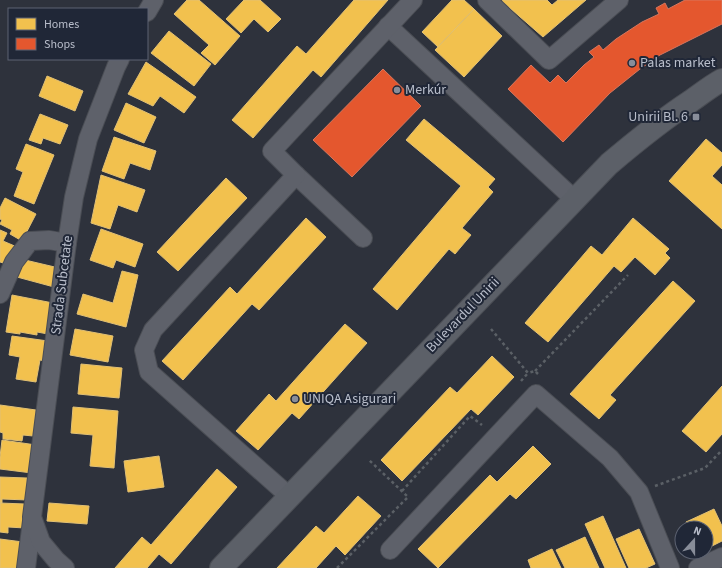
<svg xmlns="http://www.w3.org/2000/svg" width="722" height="568" viewBox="0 0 722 568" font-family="'Source Sans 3',sans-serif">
  <rect width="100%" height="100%" fill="#2e323c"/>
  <g fill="#f2c14e" stroke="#e1c074">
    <polygon points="187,0 199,0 240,36 215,65 201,53 209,45 174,14"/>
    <polygon points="244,0 260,0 281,19 268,32 254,19 241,33 226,19"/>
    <polygon points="354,0 388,0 321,77 313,70 253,138 232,120 297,46 306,54"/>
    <polygon points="452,0 464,0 474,9 438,47 422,32"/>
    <polygon points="502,0 547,0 552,5 558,0 586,0 543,37 503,2"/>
    <polygon points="474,9 502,36 464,77 435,50"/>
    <polygon points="169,31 211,64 194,86 151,53"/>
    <polygon points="146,62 196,97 184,113 160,96 153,106 128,94"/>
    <polygon points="47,76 83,91 75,111 39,96"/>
    <polygon points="126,103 156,117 144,143 114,130"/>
    <polygon points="40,114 68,125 60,144 43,138 41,144 29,140"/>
    <polygon points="424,119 495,179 488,187 493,192 462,228 471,235 455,254 449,249 397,310 373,289 461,186 406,140"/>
    <polygon points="114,137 156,151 150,170 130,163 124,179 102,171"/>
    <polygon points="706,139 722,153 722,165 712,176 722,185 722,229 669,181"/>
    <polygon points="26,144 54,155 34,204 14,196 23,172 16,169"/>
    <polygon points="101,175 145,190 137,212 118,205 110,229 91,223"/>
    <polygon points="226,178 247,198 178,271 157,252"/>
    <polygon points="5,198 36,214 22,241 10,234 12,230 0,224 2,220 0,219 0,208"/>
    <polygon points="306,218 326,237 259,310 252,304 183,380 162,361 230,287 237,294"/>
    <polygon points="633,218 669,249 665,253 670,258 655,275 635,257 621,272 614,266 548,342 525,323 591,246 602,255"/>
    <polygon points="101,229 143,244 135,267 116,260 113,268 90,260"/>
    <polygon points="0,230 7,233 3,241 17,247 9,265 0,262"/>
    <polygon points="25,260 59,268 54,287 17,277"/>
    <polygon points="122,271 138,275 126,327 77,314 83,294 113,303"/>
    <polygon points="673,281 695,301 610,395 616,400 599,419 570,394"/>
    <polygon points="12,295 53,303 48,334 37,332 37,335 20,332 20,334 6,332"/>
    <polygon points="345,324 367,343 299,419 292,413 258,450 236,431 269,394 276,401"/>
    <polygon points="75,329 113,336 108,362 70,355"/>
    <polygon points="12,336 48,341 45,361 40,360 36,382 16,379 20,357 9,355"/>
    <polygon points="492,356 514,377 478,415 471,409 402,481 381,460 450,387 457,393"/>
    <polygon points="81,364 122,368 119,398 78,394"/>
    <polygon points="722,386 722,434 706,452 682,431"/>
    <polygon points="0,405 36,410 33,436 23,435 22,441 3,439 3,433 0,432"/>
    <polygon points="73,407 118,411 114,468 90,466 93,435 71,433"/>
    <polygon points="2,440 36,445 32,473 0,469 0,457"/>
    <polygon points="533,446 551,464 516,499 510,494 438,568 418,549 490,475 497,482"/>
    <polygon points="159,456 164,487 128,492 124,461"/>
    <polygon points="217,469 237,487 171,564 159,554 147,568 115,568 142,537 151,545"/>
    <polygon points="0,477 27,478 27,500 2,499 2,503 0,503"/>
    <polygon points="358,496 381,516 345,555 336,546 316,568 277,568 316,526 324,533"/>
    <polygon points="0,503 25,504 25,528 8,527 8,533 0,532"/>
    <polygon points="49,503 89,506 87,524 47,521"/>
    <polygon points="714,509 722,526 722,541 706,549 706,528 689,528 686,522"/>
    <polygon points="603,516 626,568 605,568 585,524"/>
    <polygon points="639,529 655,564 646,568 629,568 616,539"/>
    <polygon points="585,537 599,568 565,568 556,550"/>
    <polygon points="0,539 23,542 20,568 0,568"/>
    <polygon points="552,549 561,568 531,568 528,560"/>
  </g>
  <g fill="#e4572e" stroke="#d7765d">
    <polygon points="685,0 722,0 722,24 660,55 640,69 610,93 563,142 508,89 531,65 550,83 558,75 566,83 584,65 594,57 589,52 599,45 603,50 616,39 642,22 659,14 656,8 665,3 668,9"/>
    <polygon points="383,69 421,106 352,177 313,140"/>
  </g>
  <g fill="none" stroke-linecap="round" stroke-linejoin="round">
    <g stroke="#4a4d54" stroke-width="20">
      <g id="street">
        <polyline points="487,0 549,60 619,0"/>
        <polyline points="147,12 154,0"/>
        <polyline points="388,26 575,200"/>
        <polyline points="296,175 363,238"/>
        <polyline points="0,294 14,262 30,241 49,240 67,243"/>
        <polyline points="289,496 149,372 144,350 153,330 296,175 272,151 413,0"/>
        <polyline points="390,550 536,394 610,458 639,492 670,568"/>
        <polyline points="26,568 32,521"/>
        <polyline points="65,568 56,560 41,542 32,517 67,243 74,197 88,139 116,67 120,59"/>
        <polyline points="698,568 722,557"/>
      </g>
    </g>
    <g stroke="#4a4d54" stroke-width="24">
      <path id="secondary" d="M221,568L609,164C635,142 662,120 691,101C701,94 711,86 722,80"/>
    </g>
    <g stroke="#5b6066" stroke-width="2.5" stroke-dasharray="3 3" stroke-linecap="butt">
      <polyline points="491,329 528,373 535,371 540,376"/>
      <polyline points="535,371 628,275"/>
      <polyline points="521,381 528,373"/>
      <polyline points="655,486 705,468 722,450"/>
      <polyline points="402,491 470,416 482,425"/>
      <polyline points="337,568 408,497 369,460"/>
    </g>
    <use href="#street" stroke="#5e616a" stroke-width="18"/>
    <use href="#secondary" stroke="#5c6068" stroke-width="22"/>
  </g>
  <g fill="#888d99" stroke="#202737" stroke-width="1.5">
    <circle cx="632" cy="63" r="4"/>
    <circle cx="397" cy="90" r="4"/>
    <rect x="692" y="113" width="8" height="8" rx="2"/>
    <circle cx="295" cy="399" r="4"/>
  </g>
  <g text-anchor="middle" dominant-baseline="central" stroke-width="4" stroke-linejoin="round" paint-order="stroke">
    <g font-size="14" fill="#b9becb" stroke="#202737" text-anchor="start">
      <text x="640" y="63">Palas market</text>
      <text x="405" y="90">Merkúr</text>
      <text x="688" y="117" text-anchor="end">Unirii Bl. 6</text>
      <text x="303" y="399">UNIQA Asigurari</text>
    </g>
    <g font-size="14" fill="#b9becb" stroke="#202737">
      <text transform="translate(62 285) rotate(-83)">Strada Subcetate</text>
      <text transform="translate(463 315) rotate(-46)">Bulevardul Unirii</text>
    </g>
  </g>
  <rect x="8" y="8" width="140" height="52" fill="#202737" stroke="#5d6372"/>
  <rect x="16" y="18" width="20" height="12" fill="#f2c14e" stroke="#5d6372"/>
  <text x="44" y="28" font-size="12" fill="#b9becb">Homes</text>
  <rect x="16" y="38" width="20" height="12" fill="#e4572e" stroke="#5d6372"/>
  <text x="44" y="48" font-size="12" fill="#b9becb">Shops</text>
  <g transform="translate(694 540) rotate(21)"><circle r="19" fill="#202737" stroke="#5d6372"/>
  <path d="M0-3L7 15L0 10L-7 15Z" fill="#888d99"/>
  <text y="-6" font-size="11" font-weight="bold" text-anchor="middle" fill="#b9becb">N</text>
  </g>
</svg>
